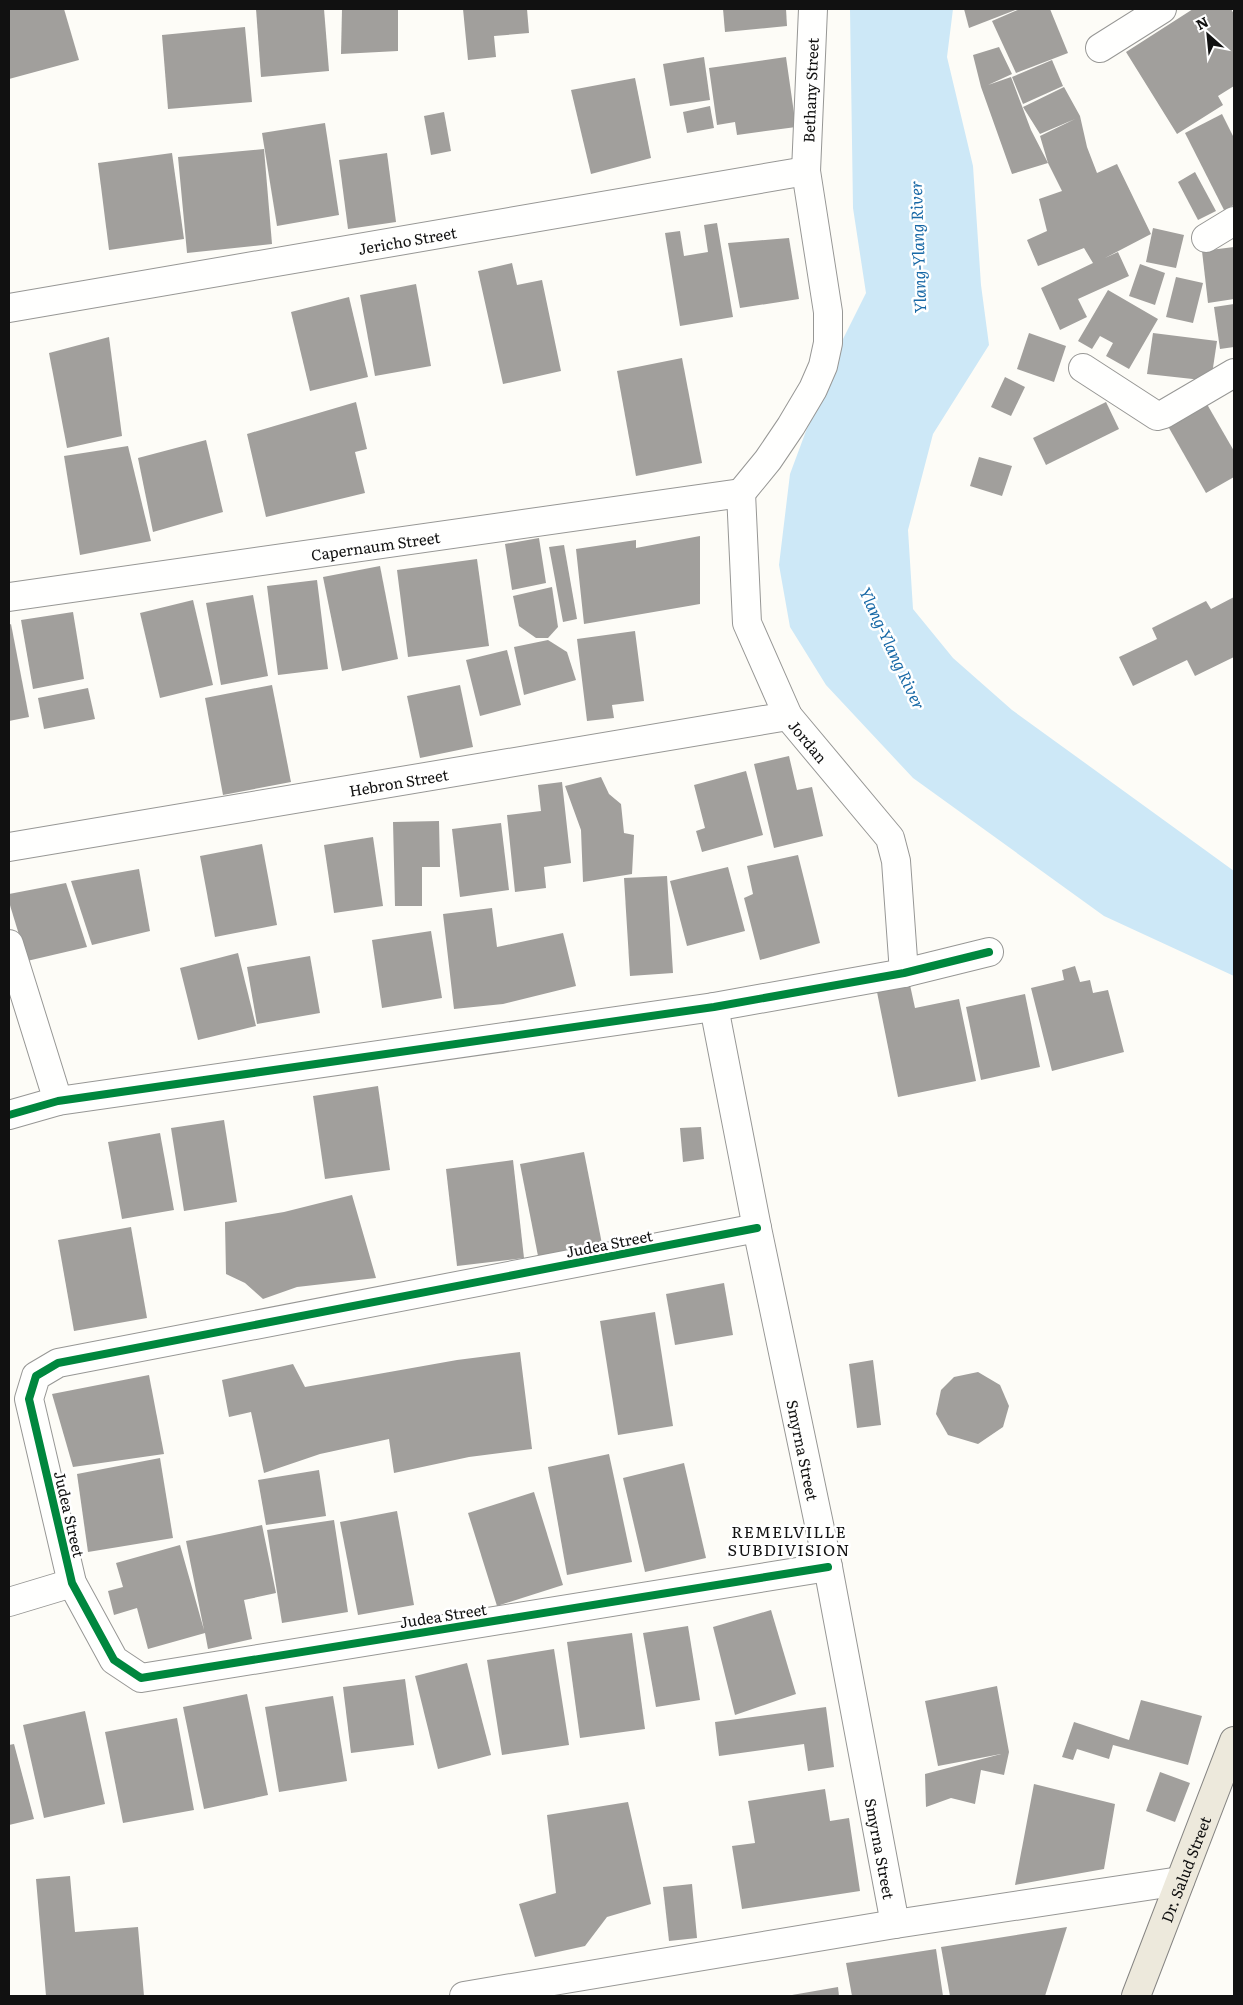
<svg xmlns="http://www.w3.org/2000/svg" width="1243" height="2005" viewBox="0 0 1243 2005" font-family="Literata,serif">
  <rect width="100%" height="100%" fill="#fdfcf7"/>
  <polygon fill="#cde8f7" points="850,9 953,9 947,57 973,166 981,285 989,345 933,434 908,530 913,609 953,658 1012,710 1234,871 1234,976 1104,916 913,778 826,685 790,627 779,565 790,474 832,361 866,293 853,208"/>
  <g fill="#a19f9c">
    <polygon points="9,9 64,9 79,60 9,79"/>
    <polygon points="256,9 324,9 329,71 261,77"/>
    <polygon points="342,9 398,9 398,51 341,54"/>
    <polygon points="463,9 527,9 529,33 494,36 496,57 468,60"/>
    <polygon points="723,9 786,9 787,26 725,32"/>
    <polygon points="964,9 1018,9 969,28"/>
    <polygon points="1020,9 1050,9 1068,53 1016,73 992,21"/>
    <polygon points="1193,9 1231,9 1234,14 1234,86 1218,96 1223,105 1177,134 1126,52"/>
    <polygon points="245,27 252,102 168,109 162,35"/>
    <polygon points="999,47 1012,74 988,85 1011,77 1031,130 1048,163 1012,174 981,87 973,55"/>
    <polygon points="704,57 710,100 670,106 663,64"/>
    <polygon points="786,57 796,127 737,135 735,122 717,125 709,68"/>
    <polygon points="1052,60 1063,86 1023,104 1012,77"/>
    <polygon points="635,78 651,158 591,174 571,90"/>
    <polygon points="1064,87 1080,116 1087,147 1097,173 1117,164 1151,234 1105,258 1118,252 1129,276 1078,299 1087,317 1060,330 1041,288 1093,263 1084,248 1038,266 1027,240 1047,231 1039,199 1062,191 1048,163 1040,136 1075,119 1040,134 1023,107"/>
    <polygon points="710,106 714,128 687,133 683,112"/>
    <polygon points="444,112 451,151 431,155 424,116"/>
    <polygon points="1222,114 1234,138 1234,205 1224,210 1185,133"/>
    <polygon points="325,123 339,215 277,226 262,133"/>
    <polygon points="264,149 272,244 187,253 178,157"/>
    <polygon points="172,153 184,239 109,250 98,163"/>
    <polygon points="387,153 396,222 348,229 339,160"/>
    <polygon points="1195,172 1216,211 1198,220 1178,182"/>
    <polygon points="717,223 733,317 680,326 665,233 680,231 684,256 708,252 704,225"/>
    <polygon points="1153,228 1184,235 1176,268 1146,262"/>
    <polygon points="789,238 799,299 740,308 728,243"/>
    <polygon points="1234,247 1234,299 1208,303 1202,251"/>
    <polygon points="512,263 517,285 542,280 561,371 503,384 478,271"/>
    <polygon points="1140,264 1165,273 1155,305 1129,296"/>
    <polygon points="1176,277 1203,283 1193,323 1166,317"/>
    <polygon points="416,284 431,366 375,376 360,295"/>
    <polygon points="1108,290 1158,319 1129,369 1106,356 1113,343 1100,336 1092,349 1078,341"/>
    <polygon points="349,297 368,377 310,391 291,312"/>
    <polygon points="1234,304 1234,347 1220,349 1214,307"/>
    <polygon points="1029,333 1066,346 1054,382 1017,369"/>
    <polygon points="1153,333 1217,341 1211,381 1147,374"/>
    <polygon points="109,337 122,436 67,448 49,353"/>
    <polygon points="682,358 702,463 636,476 617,371"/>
    <polygon points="1005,377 1025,387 1011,416 991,407"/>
    <polygon points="1204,399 1234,451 1234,477 1206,493 1165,421"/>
    <polygon points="356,402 367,449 355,452 365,493 266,517 247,434"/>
    <polygon points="1106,402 1119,429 1046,465 1033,438"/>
    <polygon points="206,440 223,512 153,532 138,458"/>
    <polygon points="128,446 151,541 80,555 64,456"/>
    <polygon points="979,457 1012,466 1002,496 970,486"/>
    <polygon points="700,536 700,604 584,624 576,549 636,540 636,548"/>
    <polygon points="539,538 546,583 512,590 505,544"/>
    <polygon points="564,545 577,619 563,622 549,547"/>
    <polygon points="477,559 489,646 408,657 397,570"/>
    <polygon points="380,566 398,659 342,671 323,577"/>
    <polygon points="317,580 328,669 278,675 267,586"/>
    <polygon points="552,587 558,627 548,638 536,638 519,626 513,596"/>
    <polygon points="253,595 268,676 221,685 206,603"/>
    <polygon points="1234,597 1234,657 1195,676 1187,660 1133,686 1119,657 1157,639 1152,628 1206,601 1211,609"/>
    <polygon points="193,600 213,685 160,698 140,613"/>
    <polygon points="73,612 84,679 33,689 21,620"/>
    <polygon points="11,624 29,717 9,721 9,625"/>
    <polygon points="635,631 644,701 612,705 614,718 587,721 577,639"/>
    <polygon points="548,640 567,652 576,680 524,695 514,647"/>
    <polygon points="507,650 521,705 480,716 466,660"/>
    <polygon points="272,685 291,782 223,795 205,698"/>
    <polygon points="460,685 473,747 420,758 407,696"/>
    <polygon points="88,688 95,719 44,729 38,698"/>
    <polygon points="789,756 797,790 812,787 823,836 774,848 754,764"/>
    <polygon points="746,771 763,835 702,852 696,831 705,828 694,785"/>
    <polygon points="601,777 609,794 621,804 624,833 634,835 632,874 583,882 581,830 565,786"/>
    <polygon points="562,782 571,863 544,867 546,888 515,892 507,815 541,811 538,785"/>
    <polygon points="439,821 440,867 422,867 422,906 395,906 393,822"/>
    <polygon points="501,823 509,890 460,897 452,829"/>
    <polygon points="373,837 383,906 334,913 324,845"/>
    <polygon points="262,844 277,925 215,937 200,856"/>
    <polygon points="798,855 820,943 760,960 744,898 753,894 747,866"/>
    <polygon points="728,867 745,931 687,946 670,881"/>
    <polygon points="139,869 150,931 92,945 71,881"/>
    <polygon points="667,876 673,973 630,976 624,878"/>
    <polygon points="66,883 87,947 27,961 9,902 9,894"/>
    <polygon points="492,908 497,947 563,933 576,986 503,1004 454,1009 443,914"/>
    <polygon points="431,931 442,998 382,1008 372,940"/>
    <polygon points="238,953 256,1026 198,1040 180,968"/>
    <polygon points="310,956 320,1013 257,1024 247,967"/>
    <polygon points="1075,966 1080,982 1090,980 1093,993 1108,990 1124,1052 1052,1071 1031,988 1064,980 1062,970"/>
    <polygon points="910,985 915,1008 959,999 976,1081 898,1097 877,992"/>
    <polygon points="1025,994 1040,1067 981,1080 966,1007"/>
    <polygon points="378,1086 390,1170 325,1179 313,1096"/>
    <polygon points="224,1120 237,1202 184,1211 171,1128"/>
    <polygon points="701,1127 704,1159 683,1162 680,1128"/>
    <polygon points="160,1133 174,1210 122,1219 108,1142"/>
    <polygon points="584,1152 602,1244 538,1256 520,1164"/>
    <polygon points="513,1160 524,1258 457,1266 446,1169"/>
    <polygon points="352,1195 376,1278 297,1287 263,1299 245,1283 226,1274 225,1222 284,1212"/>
    <polygon points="131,1227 147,1318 74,1331 58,1240"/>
    <polygon points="724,1283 733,1335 675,1345 666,1294"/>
    <polygon points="655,1312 673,1426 618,1435 600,1321"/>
    <polygon points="520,1352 532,1449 469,1457 394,1473 389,1439 320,1454 264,1473 251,1412 229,1417 222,1380 293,1364 305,1387 457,1360"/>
    <polygon points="873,1360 881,1425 857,1428 849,1364"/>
    <polygon points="978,1372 1000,1385 1009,1406 1003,1427 978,1444 948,1435 936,1414 941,1390 954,1377"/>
    <polygon points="149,1375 164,1454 73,1467 52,1394"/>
    <polygon points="609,1454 632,1562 567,1575 548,1467"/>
    <polygon points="160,1458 173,1538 88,1552 77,1474"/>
    <polygon points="684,1463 706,1558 645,1572 623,1478"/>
    <polygon points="319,1470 326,1516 266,1525 258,1480"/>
    <polygon points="534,1492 563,1585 497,1606 468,1513"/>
    <polygon points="397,1511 414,1605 358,1615 340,1522"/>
    <polygon points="334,1520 348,1612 282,1623 267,1530"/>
    <polygon points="262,1525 276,1593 244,1600 252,1639 208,1649 205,1633 148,1649 137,1608 114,1615 108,1591 123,1587 116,1563 180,1545 204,1630 186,1541"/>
    <polygon points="771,1610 796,1694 735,1715 713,1627"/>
    <polygon points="688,1626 700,1700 656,1707 643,1633"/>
    <polygon points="632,1633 645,1729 580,1738 567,1642"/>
    <polygon points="554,1649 569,1745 502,1755 487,1660"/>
    <polygon points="467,1663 491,1755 438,1769 415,1676"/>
    <polygon points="405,1679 414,1745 351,1753 343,1687"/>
    <polygon points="997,1686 1009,1752 1004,1775 981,1770 975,1804 951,1798 926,1807 925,1774 1001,1754 938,1766 925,1701"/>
    <polygon points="247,1694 268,1795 204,1809 183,1707"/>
    <polygon points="333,1696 347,1781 279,1792 265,1707"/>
    <polygon points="1141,1700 1202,1716 1188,1765 1113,1745 1109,1759 1077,1749 1073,1760 1062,1757 1074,1722 1129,1740"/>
    <polygon points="826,1707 834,1767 808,1771 804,1744 719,1756 715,1722"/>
    <polygon points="85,1711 105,1804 44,1818 23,1725"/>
    <polygon points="177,1718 194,1810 123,1823 105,1732"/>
    <polygon points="14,1744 34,1819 9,1825 9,1745"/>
    <polygon points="1160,1772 1190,1783 1175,1822 1146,1811"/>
    <polygon points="1034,1784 1115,1804 1104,1869 1015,1885"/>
    <polygon points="825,1789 830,1821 849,1818 860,1891 742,1909 732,1846 755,1843 748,1801"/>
    <polygon points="628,1802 651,1904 607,1917 585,1946 535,1957 519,1904 556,1893 547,1815"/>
    <polygon points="70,1876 75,1932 138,1927 144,1996 46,1996 36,1879"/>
    <polygon points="692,1884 697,1938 669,1941 663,1887"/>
    <polygon points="1067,1927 1045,1996 950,1996 941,1947"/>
    <polygon points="936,1949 943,1996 852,1996 846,1963"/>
    <polygon points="838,1987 839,1996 793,1996 792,1995"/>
  </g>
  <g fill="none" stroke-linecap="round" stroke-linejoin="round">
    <g stroke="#979795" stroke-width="30">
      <g id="minor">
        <polyline points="1100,48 1162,9"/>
        <polyline points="1206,238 1234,221"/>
        <path id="s1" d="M9,308L806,171"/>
        <polyline points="1083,368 1157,416 1164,414 1234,373"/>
        <path id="s2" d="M741,493L747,623L788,716L890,838L896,861L904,973"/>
        <path id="s3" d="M741,493L768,460L791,426L813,389L823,366L828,343V312L806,171L813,9"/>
        <path id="s4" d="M9,597L741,493"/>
        <path id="s5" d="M9,847L788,716"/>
        <polyline points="9,944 58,1101"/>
        <path id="s6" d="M714,1007L757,1228L828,1567L895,1924"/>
        <polyline points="9,1115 58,1101 714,1007 904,973 989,952"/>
        <polyline points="757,1228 58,1363 36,1376 29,1399 72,1583 114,1660 141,1678 828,1567"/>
        <polyline points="9,1602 72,1583"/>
        <polyline points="464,1996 895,1924 1180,1881"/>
      </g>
    </g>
    <g stroke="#858482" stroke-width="30">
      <g id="major">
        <path id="s7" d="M1136,1996L1234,1741"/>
      </g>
    </g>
    <use href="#minor" stroke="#fffffe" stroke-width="28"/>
    <use href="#major" stroke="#ede9dc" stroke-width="28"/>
    <g stroke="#fff" stroke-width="11">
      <g id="cycleway">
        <polyline points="9,1115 58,1101 714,1007 904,973 989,952"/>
        <polyline points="757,1228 58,1363 36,1376 29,1399 72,1583 114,1660 141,1678 828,1567"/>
      </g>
    </g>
    <use href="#cycleway" stroke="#00873e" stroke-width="8"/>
  </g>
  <g text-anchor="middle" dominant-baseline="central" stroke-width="5" stroke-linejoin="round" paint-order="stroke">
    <g font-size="15" fill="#111" stroke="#fff">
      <text stroke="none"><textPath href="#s3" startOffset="430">Bethany Street</textPath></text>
      <text stroke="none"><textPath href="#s1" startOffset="404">Jericho Street</textPath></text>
      <text stroke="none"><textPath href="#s4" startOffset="370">Capernaum Street</textPath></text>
      <text stroke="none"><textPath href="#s2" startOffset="264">Jordan</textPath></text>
      <text stroke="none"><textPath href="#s5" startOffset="395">Hebron Street</textPath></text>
      <text transform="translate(609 1243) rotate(-11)">Judea Street</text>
      <text stroke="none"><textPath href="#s6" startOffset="452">Smyrna Street</textPath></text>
      <text transform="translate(70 1514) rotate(77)">Judea Street</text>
      <text transform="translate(443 1615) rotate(-9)">Judea Street</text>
      <text stroke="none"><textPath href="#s6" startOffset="858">Smyrna Street</textPath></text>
      <text stroke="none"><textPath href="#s7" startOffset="136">Dr. Salud Street</textPath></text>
    </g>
    <g font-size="16" font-style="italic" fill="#1768a6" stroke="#fff">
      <text transform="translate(917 247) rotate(-92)">Ylang-Ylang River</text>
      <text transform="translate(893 648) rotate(65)">Ylang-Ylang River</text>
    </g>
    <g font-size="16" letter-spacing="1" fill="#111" stroke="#fff">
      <text x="789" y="1531">REMELVILLE<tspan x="789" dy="18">SUBDIVISION</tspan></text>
    </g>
  </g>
  <rect width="1243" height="2005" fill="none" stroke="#111111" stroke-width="20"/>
  <g transform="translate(1208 35) rotate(333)" stroke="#ffffff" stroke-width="4" paint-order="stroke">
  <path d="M0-4L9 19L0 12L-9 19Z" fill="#111111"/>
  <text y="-8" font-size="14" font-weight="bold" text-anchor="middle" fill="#111111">N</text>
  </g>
</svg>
